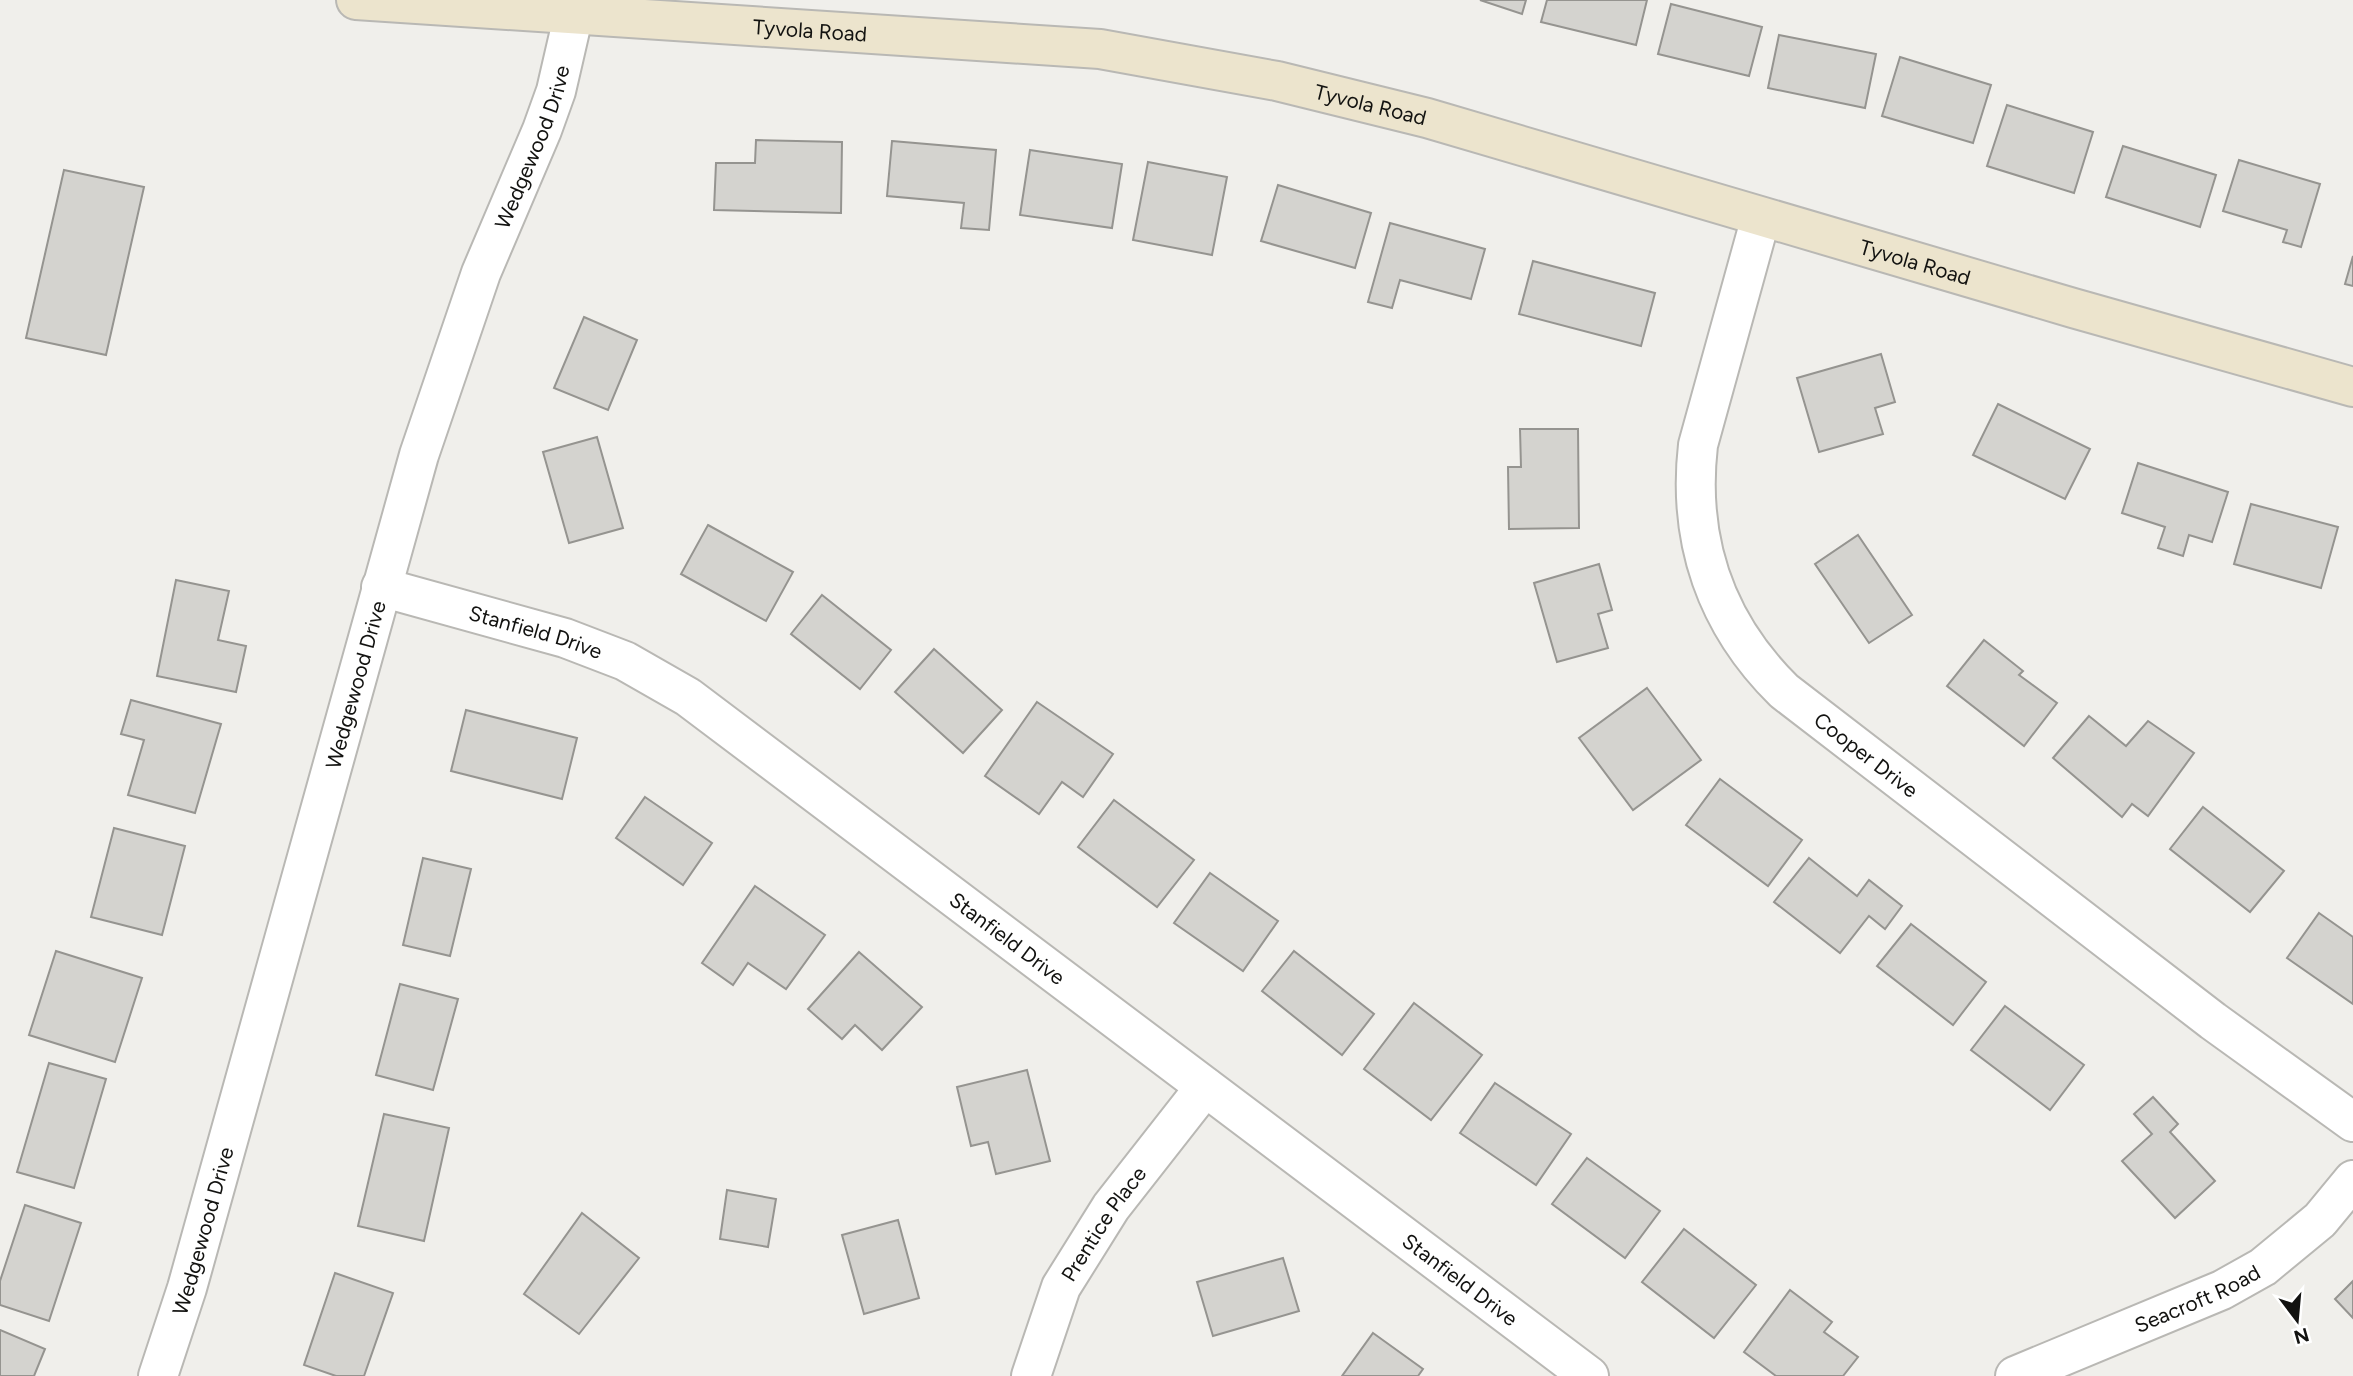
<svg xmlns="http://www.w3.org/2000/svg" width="2353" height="1376" viewBox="0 0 2353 1376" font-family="Figtree,sans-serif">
  <rect width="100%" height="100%" fill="#f0efeb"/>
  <g fill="#d4d3cf" stroke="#959490" stroke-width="2">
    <polygon points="1480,0 1526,0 1522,14"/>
    <polygon points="1547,0 1647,0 1636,45 1541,22"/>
    <polygon points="1671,4 1762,27 1749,76 1658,54"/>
    <polygon points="1779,35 1876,54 1865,108 1768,88"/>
    <polygon points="1900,57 1991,85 1973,143 1882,116"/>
    <polygon points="2007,105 2093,132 2074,193 1987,166"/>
    <polygon points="756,140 842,142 841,213 714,210 716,163 755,163"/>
    <polygon points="892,141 996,150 989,230 961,228 964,203 887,196"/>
    <polygon points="2123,146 2216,175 2200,227 2106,197"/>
    <polygon points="1030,150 1122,164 1112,228 1020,215"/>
    <polygon points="2239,160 2320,184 2301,247 2283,242 2287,230 2223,211"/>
    <polygon points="1148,162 1227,177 1212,255 1133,240"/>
    <polygon points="64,170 144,187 106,355 26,338"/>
    <polygon points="1278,185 1371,213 1355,268 1261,241"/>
    <polygon points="1390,223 1485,249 1471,299 1400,280 1392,308 1368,302"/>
    <polygon points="2353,256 2353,286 2345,284"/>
    <polygon points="1533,261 1655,293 1641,346 1519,314"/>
    <polygon points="584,317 637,340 608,410 554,388"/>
    <polygon points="1881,354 1895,402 1875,408 1883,434 1819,452 1797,378"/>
    <polygon points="1998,404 2090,449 2065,499 1973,455"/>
    <polygon points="1520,429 1578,429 1579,528 1509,529 1508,467 1521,467"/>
    <polygon points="597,437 623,528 569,543 543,452"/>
    <polygon points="2138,463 2228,492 2212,542 2189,535 2183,556 2158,548 2165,527 2122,513"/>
    <polygon points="2251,504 2338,527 2321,588 2234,564"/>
    <polygon points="708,525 793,572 766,621 681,574"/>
    <polygon points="1858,535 1912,615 1869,643 1815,564"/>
    <polygon points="1599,564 1612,610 1598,614 1608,648 1557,662 1534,583"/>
    <polygon points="176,580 229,591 218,640 246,646 236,692 157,676"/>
    <polygon points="822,595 891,650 860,689 791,634"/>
    <polygon points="1984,640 2023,671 2019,675 2057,703 2024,746 1947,686"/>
    <polygon points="934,649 1002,710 963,753 895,692"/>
    <polygon points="1647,688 1701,760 1633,810 1579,738"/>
    <polygon points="131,700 221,724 195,813 128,795 144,740 121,734"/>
    <polygon points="1037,702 1113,754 1083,797 1062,782 1039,814 985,776"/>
    <polygon points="466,710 577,738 562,799 451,771"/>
    <polygon points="2089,716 2126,746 2148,721 2194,753 2148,816 2132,804 2122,817 2053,758"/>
    <polygon points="1720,779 1802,840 1768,886 1686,825"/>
    <polygon points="645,797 712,843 683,885 616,838"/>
    <polygon points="1114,800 1194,860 1157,907 1078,847"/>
    <polygon points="2203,807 2284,871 2250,912 2170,849"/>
    <polygon points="114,828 185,846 162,935 91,917"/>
    <polygon points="423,858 471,869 450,956 403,945"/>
    <polygon points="1809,858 1857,896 1869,880 1902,906 1885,929 1869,916 1840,953 1774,902"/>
    <polygon points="1210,873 1278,921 1243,971 1174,923"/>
    <polygon points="755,886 825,935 786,989 748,963 733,985 702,963"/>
    <polygon points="2319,913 2353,937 2353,1004 2287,958"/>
    <polygon points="1911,924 1986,982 1953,1025 1877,966"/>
    <polygon points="56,951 142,978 115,1062 29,1035"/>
    <polygon points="1294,951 1374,1014 1342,1055 1262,991"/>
    <polygon points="859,952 922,1007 882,1050 855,1025 842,1039 808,1009"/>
    <polygon points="400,984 458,999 433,1090 376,1075"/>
    <polygon points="1414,1003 1482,1055 1431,1120 1364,1069"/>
    <polygon points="2005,1006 2084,1065 2050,1110 1971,1050"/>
    <polygon points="49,1063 106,1079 74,1188 17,1172"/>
    <polygon points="1027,1070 1050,1161 996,1174 988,1142 971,1146 957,1087"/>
    <polygon points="1495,1083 1571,1134 1536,1185 1460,1133"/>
    <polygon points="2153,1097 2178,1124 2170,1132 2215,1181 2175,1218 2122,1161 2152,1134 2134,1114"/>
    <polygon points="384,1114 449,1128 424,1241 358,1226"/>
    <polygon points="1587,1158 1660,1211 1625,1258 1552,1204"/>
    <polygon points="727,1190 776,1199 768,1247 720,1239"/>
    <polygon points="25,1205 81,1223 49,1321 0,1305 0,1281"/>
    <polygon points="582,1213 639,1258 579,1334 524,1294"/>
    <polygon points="898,1220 919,1298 864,1314 842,1235"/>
    <polygon points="1684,1229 1756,1285 1714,1338 1642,1282"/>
    <polygon points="1283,1258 1299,1311 1213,1336 1197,1282"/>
    <polygon points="335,1273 393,1293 364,1376 336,1376 304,1365"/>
    <polygon points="2353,1281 2353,1318 2335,1299"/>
    <polygon points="1790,1290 1832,1322 1824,1332 1858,1357 1843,1376 1776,1376 1744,1352"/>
    <polygon points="0,1330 45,1349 34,1376 0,1376"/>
    <polygon points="1373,1333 1423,1369 1418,1376 1342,1376"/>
  </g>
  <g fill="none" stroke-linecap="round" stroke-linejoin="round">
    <g stroke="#b9b8b4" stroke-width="42">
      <g id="minor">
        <path id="s1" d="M1761,217L1698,445C1687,541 1716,624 1784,691L2213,1021L2353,1122"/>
        <path id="s2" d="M381,587L565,638L625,661L688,697L1589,1376"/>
        <path id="s3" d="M158,1376L187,1288L419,455L481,273L542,130L556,91L577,0"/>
        <path id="s4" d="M1031,1376L1061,1287L1111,1207L1205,1087"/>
        <path id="s5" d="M2015,1376L2222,1290L2263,1267L2320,1220L2353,1180"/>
      </g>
    </g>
    <g stroke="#b9b8b4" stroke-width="42">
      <g id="secondary">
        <path id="s6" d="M356,0L1100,49L1277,81L1427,118L2073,308L2353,387"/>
      </g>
    </g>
    <use href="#minor" stroke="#fff" stroke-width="38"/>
    <use href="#secondary" stroke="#ece4cd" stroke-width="38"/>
  </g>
  <g text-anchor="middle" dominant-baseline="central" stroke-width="7" stroke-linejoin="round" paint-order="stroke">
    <g font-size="21" fill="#121210" stroke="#fff">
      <text stroke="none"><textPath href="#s6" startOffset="455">Tyvola Road</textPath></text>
      <text stroke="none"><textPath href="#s6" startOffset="1022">Tyvola Road</textPath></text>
      <text stroke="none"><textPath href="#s3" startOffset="1286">Wedgewood Drive</textPath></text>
      <text stroke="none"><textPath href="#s6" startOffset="1589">Tyvola Road</textPath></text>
      <text stroke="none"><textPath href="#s2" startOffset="161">Stanfield Drive</textPath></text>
      <text stroke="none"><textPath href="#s3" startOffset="719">Wedgewood Drive</textPath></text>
      <text stroke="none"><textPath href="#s1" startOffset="611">Cooper Drive</textPath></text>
      <text stroke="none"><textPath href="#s2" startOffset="728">Stanfield Drive</textPath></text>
      <text stroke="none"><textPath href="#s4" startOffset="170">Prentice Place</textPath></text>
      <text stroke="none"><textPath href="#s3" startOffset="152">Wedgewood Drive</textPath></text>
      <text stroke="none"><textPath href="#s2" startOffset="1295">Stanfield Drive</textPath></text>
      <text stroke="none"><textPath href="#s5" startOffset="198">Seacroft Road</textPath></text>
    </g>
  </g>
  <g transform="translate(2297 1320) rotate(164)" stroke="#ffffff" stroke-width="5" paint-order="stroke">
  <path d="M0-5L12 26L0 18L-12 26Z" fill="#121210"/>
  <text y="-10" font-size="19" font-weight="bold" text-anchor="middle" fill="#121210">N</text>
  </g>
</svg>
